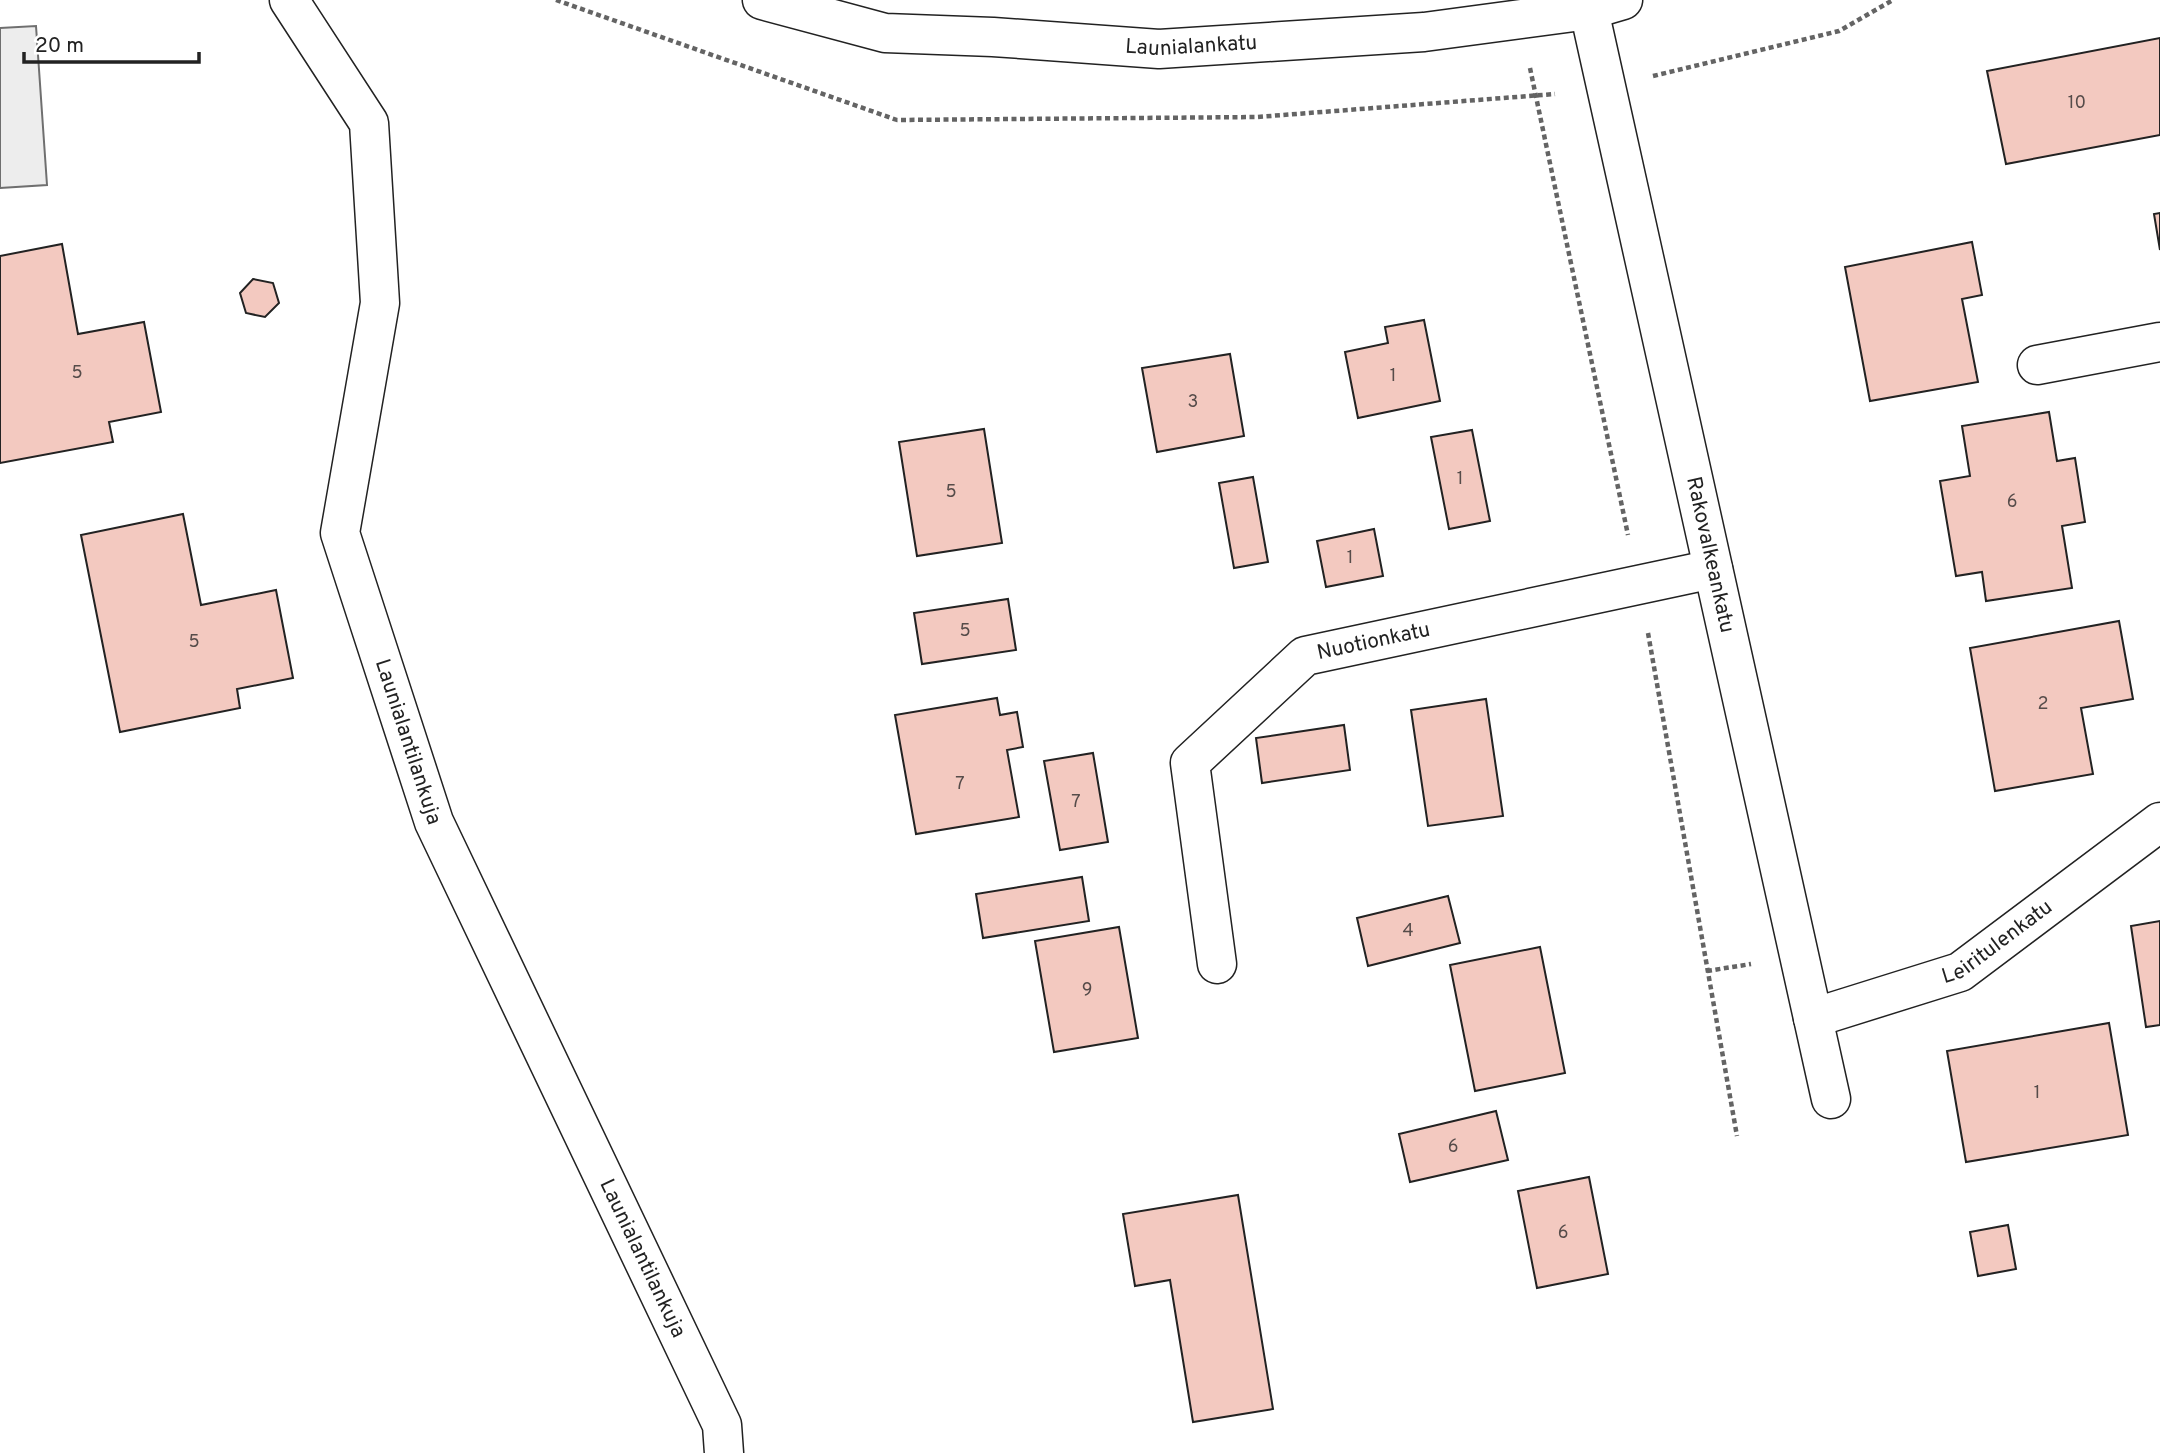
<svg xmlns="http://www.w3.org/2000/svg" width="2160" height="1453" viewBox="0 0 2160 1453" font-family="Overpass,sans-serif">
  <rect width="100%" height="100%" fill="#fff"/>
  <polygon fill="#ededed" stroke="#6f6f6f" stroke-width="2" points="36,26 47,185 0,188 0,28"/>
  <g fill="#f3c9c0" stroke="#222" stroke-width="2">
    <polygon points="2160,38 2160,135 2006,164 1987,71"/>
    <polygon points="2160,213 2160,250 2154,214"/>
    <polygon points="1972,242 1982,295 1962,299 1978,382 1870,401 1845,267"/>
    <polygon points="62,244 78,334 144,322 161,412 109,422 113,442 0,463 0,256"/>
    <polygon points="253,279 273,283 279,303 265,317 246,313 240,293"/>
    <polygon points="1424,320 1440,401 1358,418 1345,352 1388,343 1385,327"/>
    <polygon points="1230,354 1244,436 1157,452 1142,368"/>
    <polygon points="2049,412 2057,461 2075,458 2085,522 2062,526 2072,588 1986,601 1982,572 1956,576 1940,481 1970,476 1962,426"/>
    <polygon points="984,429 1002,543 917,556 899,442"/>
    <polygon points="1472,430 1490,521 1449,529 1431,437"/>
    <polygon points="1253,477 1268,562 1234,568 1219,483"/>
    <polygon points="183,514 201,605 276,590 293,678 237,689 240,708 120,732 81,535"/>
    <polygon points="1374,529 1383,576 1326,587 1317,541"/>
    <polygon points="1008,599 1016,650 922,664 914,613"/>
    <polygon points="2119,621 2133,699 2081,708 2093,774 1995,791 1970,648"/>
    <polygon points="997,698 1000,715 1017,712 1023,747 1007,750 1019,817 916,834 895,715"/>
    <polygon points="1486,699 1503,816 1428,826 1411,710"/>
    <polygon points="1344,725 1350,770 1262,783 1256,738"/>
    <polygon points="1093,753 1108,842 1060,850 1044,761"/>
    <polygon points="1082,877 1089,921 983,938 976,894"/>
    <polygon points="1448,896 1460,943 1368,966 1357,918"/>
    <polygon points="2160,921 2160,1025 2146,1027 2131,926"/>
    <polygon points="1119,927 1138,1038 1054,1052 1035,941"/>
    <polygon points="1540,947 1565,1073 1475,1091 1450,965"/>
    <polygon points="2109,1023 2128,1135 1966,1162 1947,1051"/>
    <polygon points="1496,1111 1508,1160 1410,1182 1399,1134"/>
    <polygon points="1589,1177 1608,1274 1537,1288 1518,1191"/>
    <polygon points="1238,1195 1273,1409 1193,1422 1170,1280 1135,1286 1123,1214"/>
    <polygon points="2008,1225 2016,1269 1978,1276 1970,1232"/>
  </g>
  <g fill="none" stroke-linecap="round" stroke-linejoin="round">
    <g stroke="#222" stroke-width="41">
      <g id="minor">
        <path id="s1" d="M289,0L369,123L380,303L340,533L434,822L722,1425L724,1453"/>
        <path id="s2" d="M1589,10L1831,1099"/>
        <polyline points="2037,365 2160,342"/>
        <path id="s3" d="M1217,964L1190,763L1305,656L1713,569"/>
        <path id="s4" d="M1813,1018L1960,972L2160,822"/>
      </g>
    </g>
    <g stroke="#222" stroke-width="41">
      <g id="tertiary">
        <path id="s5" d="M762,0L885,33L993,37L1159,49L1424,32L1589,10L1623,0"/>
      </g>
    </g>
    <g stroke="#646464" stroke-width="4.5" stroke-dasharray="5 3.5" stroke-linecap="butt">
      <polyline points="556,0 897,120 1257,117 1555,94"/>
      <polyline points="1530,68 1628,535"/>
      <polyline points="1653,76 1839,31 1893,0"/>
      <polyline points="1648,633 1737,1136"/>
      <polyline points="1707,971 1751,964"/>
    </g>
    <use href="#minor" stroke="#fff" stroke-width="38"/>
    <use href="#tertiary" stroke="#fff" stroke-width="38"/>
  </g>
  <g text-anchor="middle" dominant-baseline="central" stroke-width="5" stroke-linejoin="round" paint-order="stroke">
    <g font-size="18" fill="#564c4a">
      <text x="2077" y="103">10</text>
      <text x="77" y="373">5</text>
      <text x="1393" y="376">1</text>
      <text x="1193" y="402">3</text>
      <text x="1460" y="479">1</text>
      <text x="951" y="492">5</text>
      <text x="2012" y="502">6</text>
      <text x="1350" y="558">1</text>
      <text x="965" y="631">5</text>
      <text x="194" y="642">5</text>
      <text x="2043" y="704">2</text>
      <text x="960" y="784">7</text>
      <text x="1076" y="802">7</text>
      <text x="1408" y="931">4</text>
      <text x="1087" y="990">9</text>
      <text x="2037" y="1093">1</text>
      <text x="1453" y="1147">6</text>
      <text x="1563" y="1233">6</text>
    </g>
    <g font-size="21" fill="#222" stroke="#fff">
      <text stroke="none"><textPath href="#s5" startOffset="434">Launialankatu</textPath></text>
      <text stroke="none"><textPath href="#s2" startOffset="558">Rakovalkeankatu</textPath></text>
      <text stroke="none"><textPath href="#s3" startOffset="430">Nuotionkatu</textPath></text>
      <text stroke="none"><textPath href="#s1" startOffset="780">Launialantilankuja</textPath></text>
      <text stroke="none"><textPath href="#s4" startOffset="201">Leiritulenkatu</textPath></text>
      <text stroke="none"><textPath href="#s1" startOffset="1348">Launialantilankuja</textPath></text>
    </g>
  </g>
  <path d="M24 52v10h175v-10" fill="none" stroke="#222222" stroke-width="3.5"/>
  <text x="35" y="52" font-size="21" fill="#222222" stroke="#ffffff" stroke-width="5" paint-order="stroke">20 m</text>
</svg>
